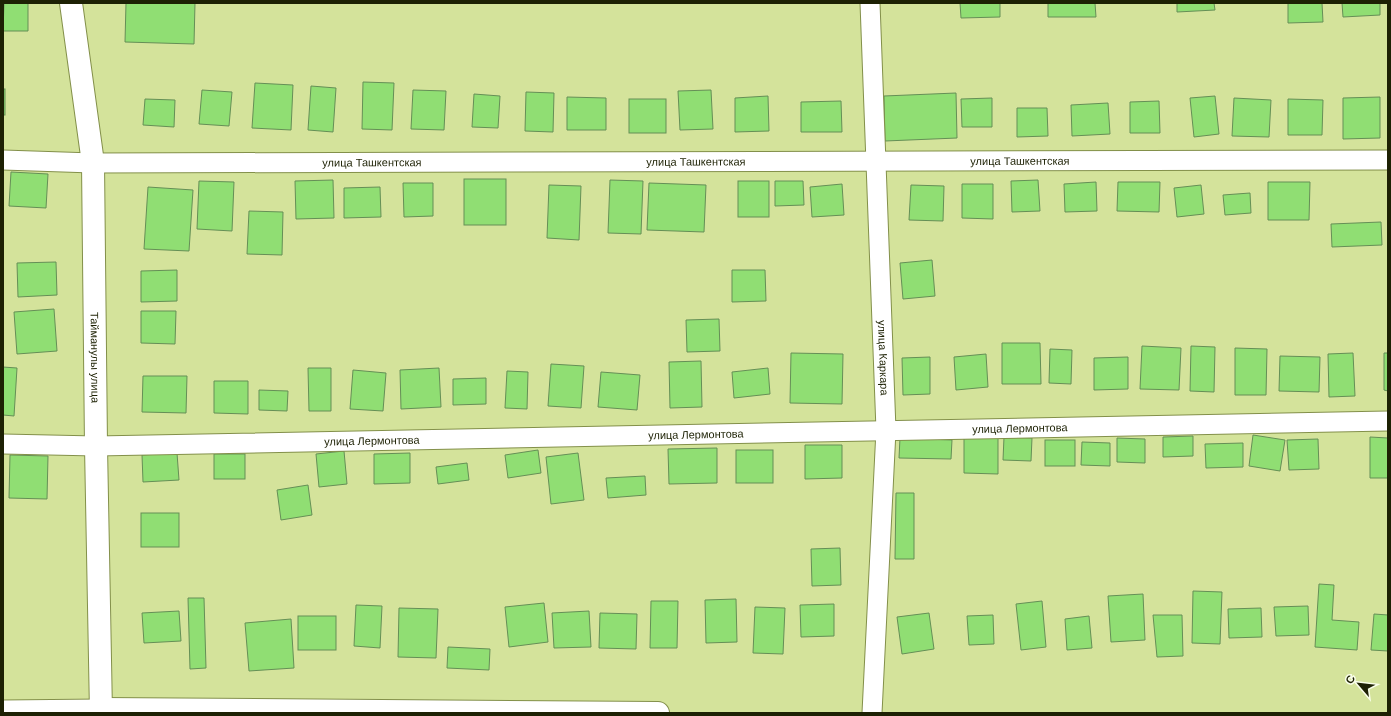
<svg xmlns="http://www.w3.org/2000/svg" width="1391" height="716" viewBox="0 0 1391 716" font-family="Helvetica,sans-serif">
  <rect width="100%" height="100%" fill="#d4e39b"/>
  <g fill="#90de73" stroke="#658f56">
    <polygon points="4,3 28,3 28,31 3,31"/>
    <polygon points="126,3 195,3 194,44 125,42"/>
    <polygon points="960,3 1000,3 1000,17 961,18"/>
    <polygon points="1048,3 1095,3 1096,17 1048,17"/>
    <polygon points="1177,3 1214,3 1215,10 1177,12"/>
    <polygon points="1288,3 1322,3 1323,22 1288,23"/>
    <polygon points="1342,3 1380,3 1380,15 1343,17"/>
    <polygon points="363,82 394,83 392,130 362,129"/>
    <polygon points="255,83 293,85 291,130 252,128"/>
    <polygon points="311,86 336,88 333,132 308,130"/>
    <rect x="3" y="89" width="2" height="26"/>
    <polygon points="202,90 232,92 229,126 199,124"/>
    <polygon points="413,90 446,91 444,130 411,129"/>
    <polygon points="711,90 713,129 680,130 678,91"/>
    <polygon points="526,92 554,93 553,132 525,131"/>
    <polygon points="956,93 957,138 885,141 884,96"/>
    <polygon points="474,94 500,96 498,128 472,127"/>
    <polygon points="768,96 769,131 735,132 735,98"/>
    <polygon points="1215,96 1219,134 1194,137 1190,98"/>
    <polygon points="567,97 606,98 606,130 567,130"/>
    <polygon points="1380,97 1380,138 1343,139 1343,98"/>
    <polygon points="992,98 992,127 962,127 961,99"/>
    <polygon points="1234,98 1271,100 1269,137 1232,136"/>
    <polygon points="145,99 175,100 174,127 143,125"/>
    <rect x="629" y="99" width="37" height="34"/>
    <polygon points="1288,99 1323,100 1322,135 1288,135"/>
    <polygon points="841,101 842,132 801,132 801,102"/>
    <polygon points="1159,101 1160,133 1130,133 1130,102"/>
    <polygon points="1108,103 1110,134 1072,136 1071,105"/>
    <polygon points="1017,108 1047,108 1048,136 1017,137"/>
    <polygon points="11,172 48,174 46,208 9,206"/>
    <rect x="464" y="179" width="42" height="46"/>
    <polygon points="333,180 334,218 296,219 295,181"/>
    <polygon points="610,180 643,181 641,234 608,233"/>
    <polygon points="1038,180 1040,211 1012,212 1011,181"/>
    <polygon points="199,181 234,182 232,231 197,229"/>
    <rect x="738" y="181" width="31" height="36"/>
    <polygon points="775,181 803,181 804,205 775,206"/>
    <polygon points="1096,182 1097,211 1065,212 1064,184"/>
    <polygon points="1118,182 1160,182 1159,212 1117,211"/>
    <polygon points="1268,182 1310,182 1309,220 1268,220"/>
    <polygon points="403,183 433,183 433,216 404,217"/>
    <polygon points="649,183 706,185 704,232 647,230"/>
    <polygon points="842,184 844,215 812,217 810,187"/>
    <polygon points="962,184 993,184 993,219 962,218"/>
    <polygon points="549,185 581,186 579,240 547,238"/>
    <polygon points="911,185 944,186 943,221 909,220"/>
    <polygon points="1201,185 1204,214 1177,217 1174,188"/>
    <polygon points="148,187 193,190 189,251 144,249"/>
    <polygon points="380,187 381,217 344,218 344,188"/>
    <polygon points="1250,193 1251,213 1225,215 1223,195"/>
    <polygon points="249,211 283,212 282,255 247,254"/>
    <polygon points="1381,222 1382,245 1332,247 1331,224"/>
    <polygon points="932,260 935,296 903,299 900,263"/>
    <polygon points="56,262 57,295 18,297 17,263"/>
    <polygon points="177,270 177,301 141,302 141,271"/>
    <polygon points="732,270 765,270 766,301 732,302"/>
    <polygon points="54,309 57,351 17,354 14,312"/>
    <polygon points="141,311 176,311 175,344 141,343"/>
    <polygon points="719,319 720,351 687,352 686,320"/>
    <polygon points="1002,343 1040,343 1041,384 1002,384"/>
    <polygon points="1142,346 1181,348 1179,390 1140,389"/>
    <polygon points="1191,346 1215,347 1214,392 1190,391"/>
    <polygon points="1235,348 1267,349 1266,395 1235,395"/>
    <polygon points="1050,349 1072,350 1071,384 1049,383"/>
    <polygon points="791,353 843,354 842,404 790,403"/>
    <polygon points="1353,353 1355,396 1329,397 1328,354"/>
    <polygon points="1384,353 1388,353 1388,391 1384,390"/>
    <polygon points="986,354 988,387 956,390 954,357"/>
    <polygon points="1280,356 1320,357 1319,392 1279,391"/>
    <polygon points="930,357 930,394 903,395 902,358"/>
    <polygon points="1128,357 1128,389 1094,390 1094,358"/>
    <polygon points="701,361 702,407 670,408 669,362"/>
    <polygon points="551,364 584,366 581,408 548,406"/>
    <polygon points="3,367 17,368 14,416 3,415"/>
    <polygon points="308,368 331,368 331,411 309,411"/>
    <polygon points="439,368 441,407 401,409 400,370"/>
    <polygon points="768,368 770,394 734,398 732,372"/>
    <polygon points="353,370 386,373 383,411 350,409"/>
    <polygon points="507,371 528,372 527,409 505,408"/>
    <polygon points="601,372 640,375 637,410 598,407"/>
    <polygon points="143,376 187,376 186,413 142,412"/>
    <polygon points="486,378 486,404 453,405 453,379"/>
    <polygon points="214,381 248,381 248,414 214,413"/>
    <polygon points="259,390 288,391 287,411 259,410"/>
    <polygon points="964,434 998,434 998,474 964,473"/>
    <polygon points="1253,435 1285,440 1280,471 1249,466"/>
    <polygon points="1193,436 1193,456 1163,457 1163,437"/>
    <polygon points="1004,437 1032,438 1031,461 1003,460"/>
    <polygon points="1370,437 1388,438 1388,478 1370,478"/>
    <polygon points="900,438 952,440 951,459 899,458"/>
    <polygon points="1117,438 1145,439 1145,463 1117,462"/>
    <polygon points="1318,439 1319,469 1289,470 1287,440"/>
    <rect x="1045" y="440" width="30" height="26"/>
    <polygon points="1082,442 1110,443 1110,466 1081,465"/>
    <polygon points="1243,443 1243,467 1206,468 1205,444"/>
    <polygon points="805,445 842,445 842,478 805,479"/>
    <polygon points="717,448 717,483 669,484 668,449"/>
    <polygon points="538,450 541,473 508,478 505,455"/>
    <rect x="736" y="450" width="37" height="33"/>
    <polygon points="344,451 347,484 319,487 316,454"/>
    <polygon points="177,453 179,480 143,482 142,455"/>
    <polygon points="410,453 410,483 374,484 374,454"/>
    <polygon points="578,453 584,500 551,504 546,457"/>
    <rect x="214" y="454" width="31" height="25"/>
    <polygon points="10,455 48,456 47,499 9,498"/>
    <polygon points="467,463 469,480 438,484 436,467"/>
    <polygon points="645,476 646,495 608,498 606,478"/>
    <polygon points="308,485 312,515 281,520 277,490"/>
    <polygon points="896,493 914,493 914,559 895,559"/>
    <rect x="141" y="513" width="38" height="34"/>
    <polygon points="840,548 841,585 812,586 811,549"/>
    <polygon points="1319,584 1334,585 1332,620 1359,622 1357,650 1315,647"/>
    <polygon points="1193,591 1222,592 1220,644 1192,643"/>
    <polygon points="1143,594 1145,640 1111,642 1108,596"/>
    <polygon points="188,598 204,598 206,668 190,669"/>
    <polygon points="736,599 737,642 706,643 705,600"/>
    <polygon points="651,601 678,601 677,648 650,648"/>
    <polygon points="1042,601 1046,647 1021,650 1016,604"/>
    <polygon points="544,603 548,642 509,647 505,607"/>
    <polygon points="834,604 834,636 801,637 800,605"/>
    <polygon points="356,605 382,606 380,648 354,646"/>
    <polygon points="1308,606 1309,635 1276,636 1274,607"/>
    <polygon points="755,607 785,608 783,654 753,653"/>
    <polygon points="399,608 438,609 436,658 398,657"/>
    <polygon points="1261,608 1262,637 1229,638 1228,609"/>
    <polygon points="179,611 181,641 144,643 142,613"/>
    <polygon points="589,611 591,647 554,648 552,613"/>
    <polygon points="600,613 637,614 636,649 599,648"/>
    <polygon points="929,613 934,649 902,654 897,617"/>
    <polygon points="1374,614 1388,615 1388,651 1371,650"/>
    <polygon points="993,615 994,644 969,645 967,616"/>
    <polygon points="1153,615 1182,615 1183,656 1157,657"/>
    <rect x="298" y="616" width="38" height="34"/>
    <polygon points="1089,616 1092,648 1067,650 1065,619"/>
    <polygon points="291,619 294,668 249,671 245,623"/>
    <polygon points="448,647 490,649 489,670 447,668"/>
  </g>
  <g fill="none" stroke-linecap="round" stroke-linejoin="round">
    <g stroke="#83904a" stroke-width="21">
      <g id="street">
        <path id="s1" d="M870,3L886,430L872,713"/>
        <path id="s2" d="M3,160L93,163L1388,160"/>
        <path id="s3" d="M3,444L96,446L1388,421"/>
        <polyline points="3,710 101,709"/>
      </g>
    </g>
    <g stroke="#83904a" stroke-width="24">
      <g id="secondary">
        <path id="s4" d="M71,3L93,163L96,446L101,713"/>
        <polyline points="101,709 658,713"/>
      </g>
    </g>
    <use href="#street" stroke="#fff" stroke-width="19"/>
    <use href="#secondary" stroke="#fff" stroke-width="22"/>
  </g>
  <g text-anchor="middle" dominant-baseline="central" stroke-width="3" stroke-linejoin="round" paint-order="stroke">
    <g font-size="11" fill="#1d2104" stroke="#f9fee9">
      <text stroke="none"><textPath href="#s2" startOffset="1017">улица Ташкентская</textPath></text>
      <text stroke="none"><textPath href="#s2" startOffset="693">улица Ташкентская</textPath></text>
      <text stroke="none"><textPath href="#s2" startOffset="369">улица Ташкентская</textPath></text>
      <text stroke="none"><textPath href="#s4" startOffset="356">Тайманулы улица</textPath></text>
      <text stroke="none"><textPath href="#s1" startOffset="355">улица Каркара</textPath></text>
      <text stroke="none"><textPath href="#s3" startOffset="1017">улица Лермонтова</textPath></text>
      <text stroke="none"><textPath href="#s3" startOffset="693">улица Лермонтова</textPath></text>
      <text stroke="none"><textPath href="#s3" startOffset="369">улица Лермонтова</textPath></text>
    </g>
  </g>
  <rect width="1391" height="716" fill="none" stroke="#1d2104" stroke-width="8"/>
  <g transform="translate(1359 684) rotate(298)" stroke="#f9fee9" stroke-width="3" paint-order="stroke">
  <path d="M0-3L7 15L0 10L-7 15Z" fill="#1d2104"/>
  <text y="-6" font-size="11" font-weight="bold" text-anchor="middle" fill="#1d2104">С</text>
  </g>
</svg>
